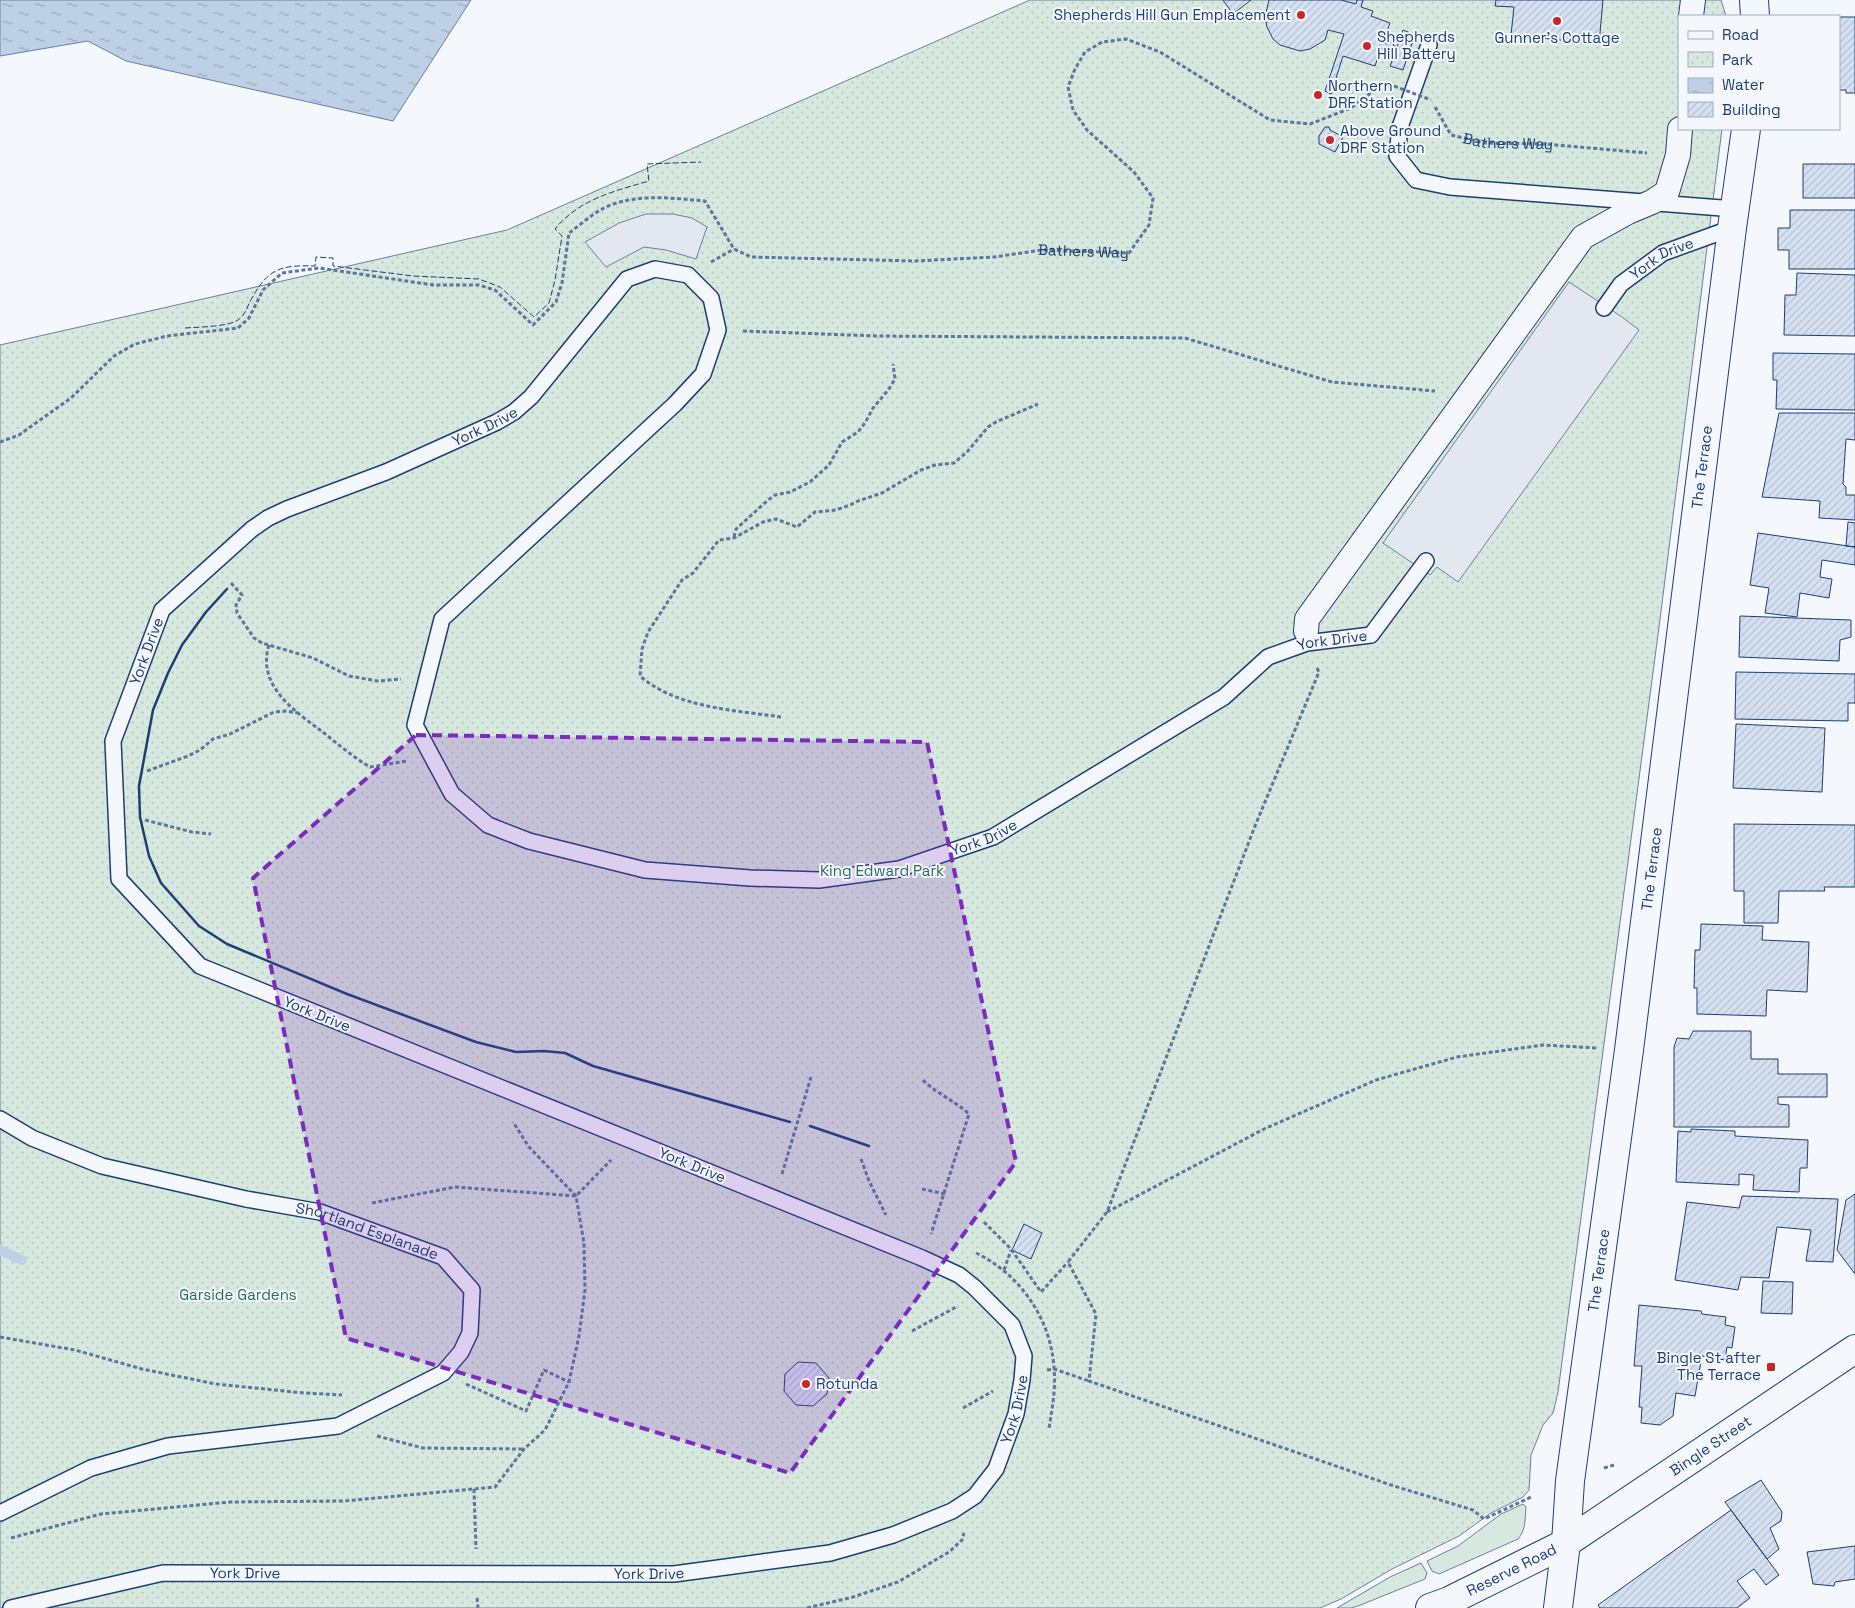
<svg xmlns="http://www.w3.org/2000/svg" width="1855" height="1608" font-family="'Space Grotesk',sans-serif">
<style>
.green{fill:#d7e8df;stroke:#687fa3}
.park{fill:url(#park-dots);stroke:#687fa3}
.parking{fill:#e3e8f0;stroke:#687fa3}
.water{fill:url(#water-ripples);stroke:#687fa3}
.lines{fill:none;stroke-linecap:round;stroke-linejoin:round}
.stream{stroke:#bed0e5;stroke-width:10}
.building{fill:url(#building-hatch);stroke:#1d3f73}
.service-casing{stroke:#1d3f73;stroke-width:18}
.pedestrian-casing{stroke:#1d3f73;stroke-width:26}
.minor-casing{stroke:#1d3f73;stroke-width:30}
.secondary-casing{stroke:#1d3f73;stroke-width:30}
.path{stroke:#5e769c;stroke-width:3;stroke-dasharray:4 2.5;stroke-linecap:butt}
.service{stroke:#f4f7fb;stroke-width:15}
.pedestrian{stroke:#f4f7fb;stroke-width:24}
.minor{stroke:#f4f7fb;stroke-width:28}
.secondary{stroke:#f4f7fb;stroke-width:28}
.path-bridge{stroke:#5e769c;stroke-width:3;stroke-dasharray:4 2.5;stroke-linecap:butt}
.fence{stroke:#1d3f73;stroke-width:1;stroke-dasharray:6 2.5;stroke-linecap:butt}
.wall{stroke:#1d3f73;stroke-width:2.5}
.marked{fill:#7b2cbf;fill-opacity:0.2;stroke:#7b2cbf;stroke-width:4;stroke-dasharray:10 6;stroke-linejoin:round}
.poi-dot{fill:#c62828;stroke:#f4f7fb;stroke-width:2}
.labels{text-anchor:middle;stroke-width:4;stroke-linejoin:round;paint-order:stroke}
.poi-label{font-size:15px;fill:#1d3f73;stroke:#f4f7fb;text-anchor:start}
.street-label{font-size:15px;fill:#1d3f73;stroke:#f4f7fb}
.park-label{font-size:15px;fill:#2c6c60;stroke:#f4f7fb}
</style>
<defs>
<pattern id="park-dots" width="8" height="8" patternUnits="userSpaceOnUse" patternTransform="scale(1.25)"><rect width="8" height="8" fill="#d7e8df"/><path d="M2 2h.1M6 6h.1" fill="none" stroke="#b8c8c3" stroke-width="1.8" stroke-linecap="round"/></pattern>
<pattern id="water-ripples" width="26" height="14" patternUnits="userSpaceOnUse" patternTransform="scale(1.25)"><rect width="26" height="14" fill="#bed0e5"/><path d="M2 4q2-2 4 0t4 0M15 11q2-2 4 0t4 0" fill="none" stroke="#9aaabe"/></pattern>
<pattern id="building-hatch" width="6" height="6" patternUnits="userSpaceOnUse" patternTransform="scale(1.25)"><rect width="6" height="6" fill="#d5e0f0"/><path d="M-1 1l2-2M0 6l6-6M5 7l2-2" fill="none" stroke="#b6c1d1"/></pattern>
</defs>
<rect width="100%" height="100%" fill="#f4f7fb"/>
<path class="green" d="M 1523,1504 L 1526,1507 C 1525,1518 1526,1530 1518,1539 L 1439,1574 L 1432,1571 L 1427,1561 L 1458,1546 L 1501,1514 Z
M 1421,1563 L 1427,1573 L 1425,1579 L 1358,1606 L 1351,1608 L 1337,1608 L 1390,1577 Z"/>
<path class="park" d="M 1030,0 L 1721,0 L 1726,16 L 1679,16 L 1679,129 L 1722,129 L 1659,627 L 1558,1392 L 1553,1413 L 1543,1425 L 1531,1455 L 1529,1490 L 1523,1497 L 1491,1513 L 1459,1536 L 1392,1569 L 1341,1599 L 1320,1608 L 0,1608 L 0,345 L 507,230 Z"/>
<path class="parking" d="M 646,214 L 673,214 L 692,218 L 707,227 L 696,259 L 666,250 L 644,247 L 606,267 L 585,242 L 619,223 Z
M 1569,282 L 1622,317 L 1639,330 L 1458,582 L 1437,567 L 1430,575 L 1383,543 Z"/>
<path class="water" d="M 0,0 L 471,0 L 393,121 L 126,61 L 88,41 L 0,56 Z"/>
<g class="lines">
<path class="stream" d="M 0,1250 L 22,1260"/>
</g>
<path class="building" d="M 1223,0 L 1251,0 L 1233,14 Z
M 1269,0 L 1341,0 L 1356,4 L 1357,0 L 1363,0 L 1361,7 L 1373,11 L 1371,16 L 1390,23 L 1383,42 L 1387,44 L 1388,41 L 1394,43 L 1393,45 L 1397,47 L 1403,30 L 1415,35 L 1403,70 L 1390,66 L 1395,53 L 1392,51 L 1391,54 L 1381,48 L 1375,66 L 1343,56 L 1331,94 L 1325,91 L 1344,34 L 1328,30 L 1325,40 L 1310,49 L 1300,51 L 1280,45 L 1273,39 L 1267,27 L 1265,17 Z
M 1496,0 L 1603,0 L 1599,44 L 1511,35 L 1514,7 L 1495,6 Z
M 1839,17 L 1855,17 L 1855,93 L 1846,93 L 1846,90 L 1839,90 Z
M 1325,127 L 1329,127 L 1330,130 L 1343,137 L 1335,152 L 1319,144 L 1319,136 Z
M 1803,164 L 1855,164 L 1855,198 L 1803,198 Z
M 1790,210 L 1855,210 L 1855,269 L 1789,269 L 1789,250 L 1778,250 L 1778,228 L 1790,228 Z
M 1797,273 L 1855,275 L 1855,336 L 1784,335 L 1785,295 L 1796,295 Z
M 1773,353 L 1855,354 L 1855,410 L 1776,409 L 1777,380 L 1773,380 Z
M 1779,413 L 1855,413 L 1855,440 L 1846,439 L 1843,484 L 1846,487 L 1846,495 L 1855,495 L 1855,520 L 1819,518 L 1820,501 L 1762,497 Z
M 1848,522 L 1855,523 L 1855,547 L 1846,546 Z
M 1758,533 L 1855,547 L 1855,565 L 1822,560 L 1820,577 L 1832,579 L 1829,598 L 1800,593 L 1797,617 L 1765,613 L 1769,588 L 1750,585 Z
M 1740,616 L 1851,620 L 1851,637 L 1840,640 L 1839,661 L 1739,657 Z
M 1736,672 L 1855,674 L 1855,703 L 1848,703 L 1848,721 L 1735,719 Z
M 1736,724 L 1825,728 L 1822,792 L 1733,788 Z
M 1734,824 L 1855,825 L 1855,887 L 1824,887 L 1825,891 L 1779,891 L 1778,923 L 1744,923 L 1744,891 L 1734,891 Z
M 1701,924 L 1763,926 L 1762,940 L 1809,942 L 1807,992 L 1767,990 L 1766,1016 L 1697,1014 L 1697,988 L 1694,988 L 1695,950 L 1700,950 Z
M 1693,1031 L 1751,1031 L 1751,1059 L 1778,1059 L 1778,1074 L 1827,1074 L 1827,1097 L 1778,1097 L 1778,1104 L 1789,1105 L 1789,1127 L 1674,1127 L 1674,1047 L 1677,1038 L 1689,1039 Z
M 1691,1129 L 1735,1131 L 1735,1136 L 1808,1140 L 1807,1168 L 1800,1168 L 1799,1192 L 1753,1190 L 1754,1175 L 1739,1174 L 1739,1185 L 1676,1182 L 1678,1131 L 1691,1132 Z
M 1855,1194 L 1855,1274 L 1837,1250 L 1846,1200 Z
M 1742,1196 L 1838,1199 L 1833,1262 L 1806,1261 L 1811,1230 L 1777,1227 L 1769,1278 L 1741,1277 L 1738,1290 L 1675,1280 L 1687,1202 L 1739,1208 Z
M 1024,1224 L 1042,1233 L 1031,1259 L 1012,1250 Z
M 1763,1281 L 1793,1282 L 1792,1314 L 1761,1313 Z
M 1639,1305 L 1701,1311 L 1702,1314 L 1726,1317 L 1725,1325 L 1735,1327 L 1732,1348 L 1727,1347 L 1725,1360 L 1702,1356 L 1695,1396 L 1676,1393 L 1673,1416 L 1660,1425 L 1641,1423 L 1642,1407 L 1639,1407 L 1642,1366 L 1634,1366 Z
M 798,1362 L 816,1363 L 829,1378 L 827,1394 L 813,1406 L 796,1405 L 784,1391 L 785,1374 Z
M 1761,1480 L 1782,1512 L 1781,1521 L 1770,1528 L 1779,1549 L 1767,1559 L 1725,1502 Z
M 1731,1510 L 1779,1575 L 1766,1585 L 1754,1569 L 1737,1581 L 1750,1598 L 1737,1608 L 1600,1608 L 1598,1605 Z
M 1855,1546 L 1855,1579 L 1835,1582 L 1834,1586 L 1813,1584 L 1807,1552 Z"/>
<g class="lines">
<g class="service-casing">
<g id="service">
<path d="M 1429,45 L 1400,127 L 1397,156 L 1416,180 L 1450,187 L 1735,209"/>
<path id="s3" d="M 1604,308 L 1621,284 L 1663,253 L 1732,228"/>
<path id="s4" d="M 0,1119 L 32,1138 L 102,1166 L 246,1199 L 320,1212 L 443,1257 L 472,1290 L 470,1333 L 461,1352 L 443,1373 L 338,1426 L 168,1446 L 91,1468 L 0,1513"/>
<path id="s5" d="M 11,1608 L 163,1573 L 674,1574 L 830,1553 L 893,1535 L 952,1511 L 975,1496 L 996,1469 L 1016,1414 L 1022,1380 L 1024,1356 L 1012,1325 L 974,1287 L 959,1275 L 922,1258 L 200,966 L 119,879 L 113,741 L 162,610 L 252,529 L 268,518 L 287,509 L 386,472 L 497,422 L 514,412 L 531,397 L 627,279 L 655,269 L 688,275 L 711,298 L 718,330 L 703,374 L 675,404 L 442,619 L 415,725 L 452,794 L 488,825 L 529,841 L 645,870 L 750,878 L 819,880 L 899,869 L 993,837 L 1224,697 L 1268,657 L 1307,643 L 1371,635 L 1426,561"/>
</g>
</g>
<g class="pedestrian-casing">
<path id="pedestrian" d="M 1691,16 L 1693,0
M 1306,631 L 1307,619 L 1583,237 L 1628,212 L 1652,202 L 1667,192 L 1678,155 L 1680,129"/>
</g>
<g class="minor-casing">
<g id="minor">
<path d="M 1754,0 L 1755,16"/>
<path id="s6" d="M 1558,1608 L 1566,1543 L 1570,1481 L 1629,1050 L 1732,228 L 1746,129"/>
</g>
</g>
<g class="secondary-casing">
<g id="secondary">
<path id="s7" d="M 1430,1608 L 1449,1601 L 1566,1543 L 1855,1349"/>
</g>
</g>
<g class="path">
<path id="s1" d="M 1435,107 L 1451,135 L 1485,143 L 1545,144 L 1647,153"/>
<path d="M 711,262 L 734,249"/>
<path d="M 743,331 L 877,336 L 1185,338 L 1332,382 L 1435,391"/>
<path id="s2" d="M 0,442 L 19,435 L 71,398 L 114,356 L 135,344 L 167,336 L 238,328 L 249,318 L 263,290 L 282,273 L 319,268 L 433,285 L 479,285 L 495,290 L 533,325 L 556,302 L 562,283 L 569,233 C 580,225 592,214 604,208 C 635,193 671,198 705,201 L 734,249 L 751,257 L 916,261 L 994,257 L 1042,250 L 1129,253 L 1149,225 L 1153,198 L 1134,172 L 1087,130 L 1073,110 L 1068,87 L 1075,69 L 1085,52 L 1102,42 L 1126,39 L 1160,52 L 1270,120 L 1310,124 L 1351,108 L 1376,89 L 1388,87"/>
<path d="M 734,537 L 736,529 L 767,501 L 775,495 L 790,492 L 810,482 L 829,465 L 842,442 L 858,432 L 865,423 L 873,408 L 889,389 L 895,379 L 893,364"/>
<path d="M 231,583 L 242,595 L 236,605 L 237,613 L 254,638 L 262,643 L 313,658 L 349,676 L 378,681 L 401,679"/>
<path d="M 269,645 C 256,686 296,712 324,733 C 339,745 353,757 370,767 L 407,761"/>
<path d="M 1317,668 L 1319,672 L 1255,826 L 1107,1212 L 1068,1262 L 1096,1314 L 1089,1381 L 1394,1486 L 1473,1510 L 1484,1519 L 1531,1497"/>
<path d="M 781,717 C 734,710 677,708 640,676 L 642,649 L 648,632 L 682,580 L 693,573 L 719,540 L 734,538 L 763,522 L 776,519 L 797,527 L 815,512 L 836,510 L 850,505 L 858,501 L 882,493 L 921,470 L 935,465 L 954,463 L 967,452 L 988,427 L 996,422 L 1038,404"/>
<path d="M 147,771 L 188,756 L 200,750 L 213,739 L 230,734 L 274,712 L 285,711 L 298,713"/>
<path d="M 145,820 L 192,832 L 211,834"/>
<path d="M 923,1080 C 937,1094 954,1100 969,1114 L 931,1234"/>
<path d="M 861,1159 L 869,1181 L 886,1215"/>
<path d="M 782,1174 L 811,1077"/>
<path d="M 922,1189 L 945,1194"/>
<path d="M 372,1203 L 455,1187 L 576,1196 L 611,1160"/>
<path d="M 1107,1212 L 1264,1129 L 1376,1080 L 1457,1057 L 1543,1045 L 1598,1048"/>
<path d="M 984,1222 L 1011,1249 L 1041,1292 L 1068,1262"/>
<path d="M 976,1253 C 1020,1274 1051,1319 1054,1368 C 1056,1389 1052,1409 1049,1429"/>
<path d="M 1004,1270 L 1011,1250"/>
<path d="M 912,1331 L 958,1306"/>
<path d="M 0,1337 L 75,1350 L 142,1369 L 216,1384 L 304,1393 L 342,1395"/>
<path d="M 1047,1370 L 1054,1369 L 1089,1381"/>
<path d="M 466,1384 L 526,1411 L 544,1370 L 569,1382"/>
<path d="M 963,1408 L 993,1391"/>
<path d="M 377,1436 L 423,1448 L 524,1449"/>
<path d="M 1604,1468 L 1614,1465"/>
<path d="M 474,1489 L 476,1549"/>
<path d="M 11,1538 L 101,1514 L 230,1502 L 344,1501 L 495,1487 L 524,1449 L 545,1430 L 569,1382 L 579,1336 L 585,1290 L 584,1243 L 576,1196 L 529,1147 L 513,1122"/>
<path d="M 477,1598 L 478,1608"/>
<path d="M 807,1608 L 853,1597 L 898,1582 L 949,1552 L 962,1540 L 964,1533"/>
</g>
<use href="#service" class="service"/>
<use href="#pedestrian" class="pedestrian"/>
<use href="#minor" class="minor"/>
<use href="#secondary" class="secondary"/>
<path class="path-bridge" d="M 1394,86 L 1431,100"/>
<path class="fence" d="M 185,328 C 198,327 227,327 238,320 C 248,312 246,307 252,298 C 269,267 283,265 315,266 L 316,257 L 333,258 L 333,266 L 413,276 L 479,279 L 500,287 L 534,317 L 549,303 L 555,280 L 562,236 L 555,229 C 578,200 614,191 649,181 L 647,164 L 701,162"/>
<path class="wall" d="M 227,589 L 206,612 L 182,645 L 168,673 L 153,710 L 139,786 L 140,817 L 149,856 L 161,883 L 199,926 L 227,944 L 347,994 L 476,1042 L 516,1052 L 544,1051 L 565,1053 L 593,1066 L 790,1122
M 810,1126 L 869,1146"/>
</g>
<path class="marked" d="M 416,735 L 927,742 L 1016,1162 L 790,1473 L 346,1338 L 253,878 Z"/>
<g class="poi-dot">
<circle cx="1301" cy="15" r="5"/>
<circle cx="1557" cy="21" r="5"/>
<circle cx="1367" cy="46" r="5"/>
<circle cx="1318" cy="95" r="5"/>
<circle cx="1330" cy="140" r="5"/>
<rect x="1766" y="1362" width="10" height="10" rx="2.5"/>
<circle cx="806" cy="1384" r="5"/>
</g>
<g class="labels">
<g class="poi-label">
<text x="1291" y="20" text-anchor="end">Shepherds Hill Gun Emplacement</text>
<text x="1377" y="42">Shepherds<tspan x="1377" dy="17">Hill Battery</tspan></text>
<text x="1557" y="43" text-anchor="middle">Gunner's Cottage</text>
<text x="1328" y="91">Northern<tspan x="1328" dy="17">DRF Station</tspan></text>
<text x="1340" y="136">Above Ground<tspan x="1340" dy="17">DRF Station</tspan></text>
<text x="1761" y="1363" text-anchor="end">Bingle St after<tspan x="1761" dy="17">The Terrace</tspan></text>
<text x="816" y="1389">Rotunda</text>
</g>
<g class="street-label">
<text dy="5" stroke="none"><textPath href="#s1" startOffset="90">Bathers Way</textPath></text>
<text dy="5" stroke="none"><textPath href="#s2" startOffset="1268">Bathers Way</textPath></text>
<text dy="5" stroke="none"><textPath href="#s3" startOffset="78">York Drive</textPath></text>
<text dy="5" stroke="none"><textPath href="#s5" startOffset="2831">York Drive</textPath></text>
<text dy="5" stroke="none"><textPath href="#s6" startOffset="1150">The Terrace</textPath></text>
<text dy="5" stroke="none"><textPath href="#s5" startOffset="4721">York Drive</textPath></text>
<text dy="5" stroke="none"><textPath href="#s5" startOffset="2411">York Drive</textPath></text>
<text dy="5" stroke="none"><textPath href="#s5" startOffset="4316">York Drive</textPath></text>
<text dy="5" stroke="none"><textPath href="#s6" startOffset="745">The Terrace</textPath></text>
<text transform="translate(317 1014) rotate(22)" y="5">York Drive</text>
<text transform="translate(692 1165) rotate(22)" y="5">York Drive</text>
<text dy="5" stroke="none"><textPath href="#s4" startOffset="386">Shortland Esplanade</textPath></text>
<text dy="5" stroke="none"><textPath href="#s6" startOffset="340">The Terrace</textPath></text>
<text dy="5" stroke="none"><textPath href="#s5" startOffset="1078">York Drive</textPath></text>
<text dy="5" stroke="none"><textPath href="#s7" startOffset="325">Bingle Street</textPath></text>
<text dy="5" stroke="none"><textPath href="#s7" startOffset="90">Reserve Road</textPath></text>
<text dy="5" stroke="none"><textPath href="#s5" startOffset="642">York Drive</textPath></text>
<text dy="5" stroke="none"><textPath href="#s5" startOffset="238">York Drive</textPath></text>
</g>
<g class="park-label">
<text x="882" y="876">King Edward Park</text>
<text x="238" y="1300">Garside Gardens</text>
</g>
</g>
<rect x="1678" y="15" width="162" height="115" fill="#f4f7fb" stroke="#9eadc5"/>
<rect x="1688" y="31" width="25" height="8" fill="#f4f7fb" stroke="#9eadc5"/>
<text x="1722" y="40" font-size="15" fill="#1d3f73">Road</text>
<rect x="1688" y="52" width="25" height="15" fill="url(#park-dots)" stroke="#9eadc5"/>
<text x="1722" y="65" font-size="15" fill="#1d3f73">Park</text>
<rect x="1688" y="78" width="25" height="15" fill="url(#water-ripples)" stroke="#9eadc5"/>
<text x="1722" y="90" font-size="15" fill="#1d3f73">Water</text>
<rect x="1688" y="102" width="25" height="15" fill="url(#building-hatch)" stroke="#9eadc5"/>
<text x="1722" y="115" font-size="15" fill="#1d3f73">Building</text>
</svg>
